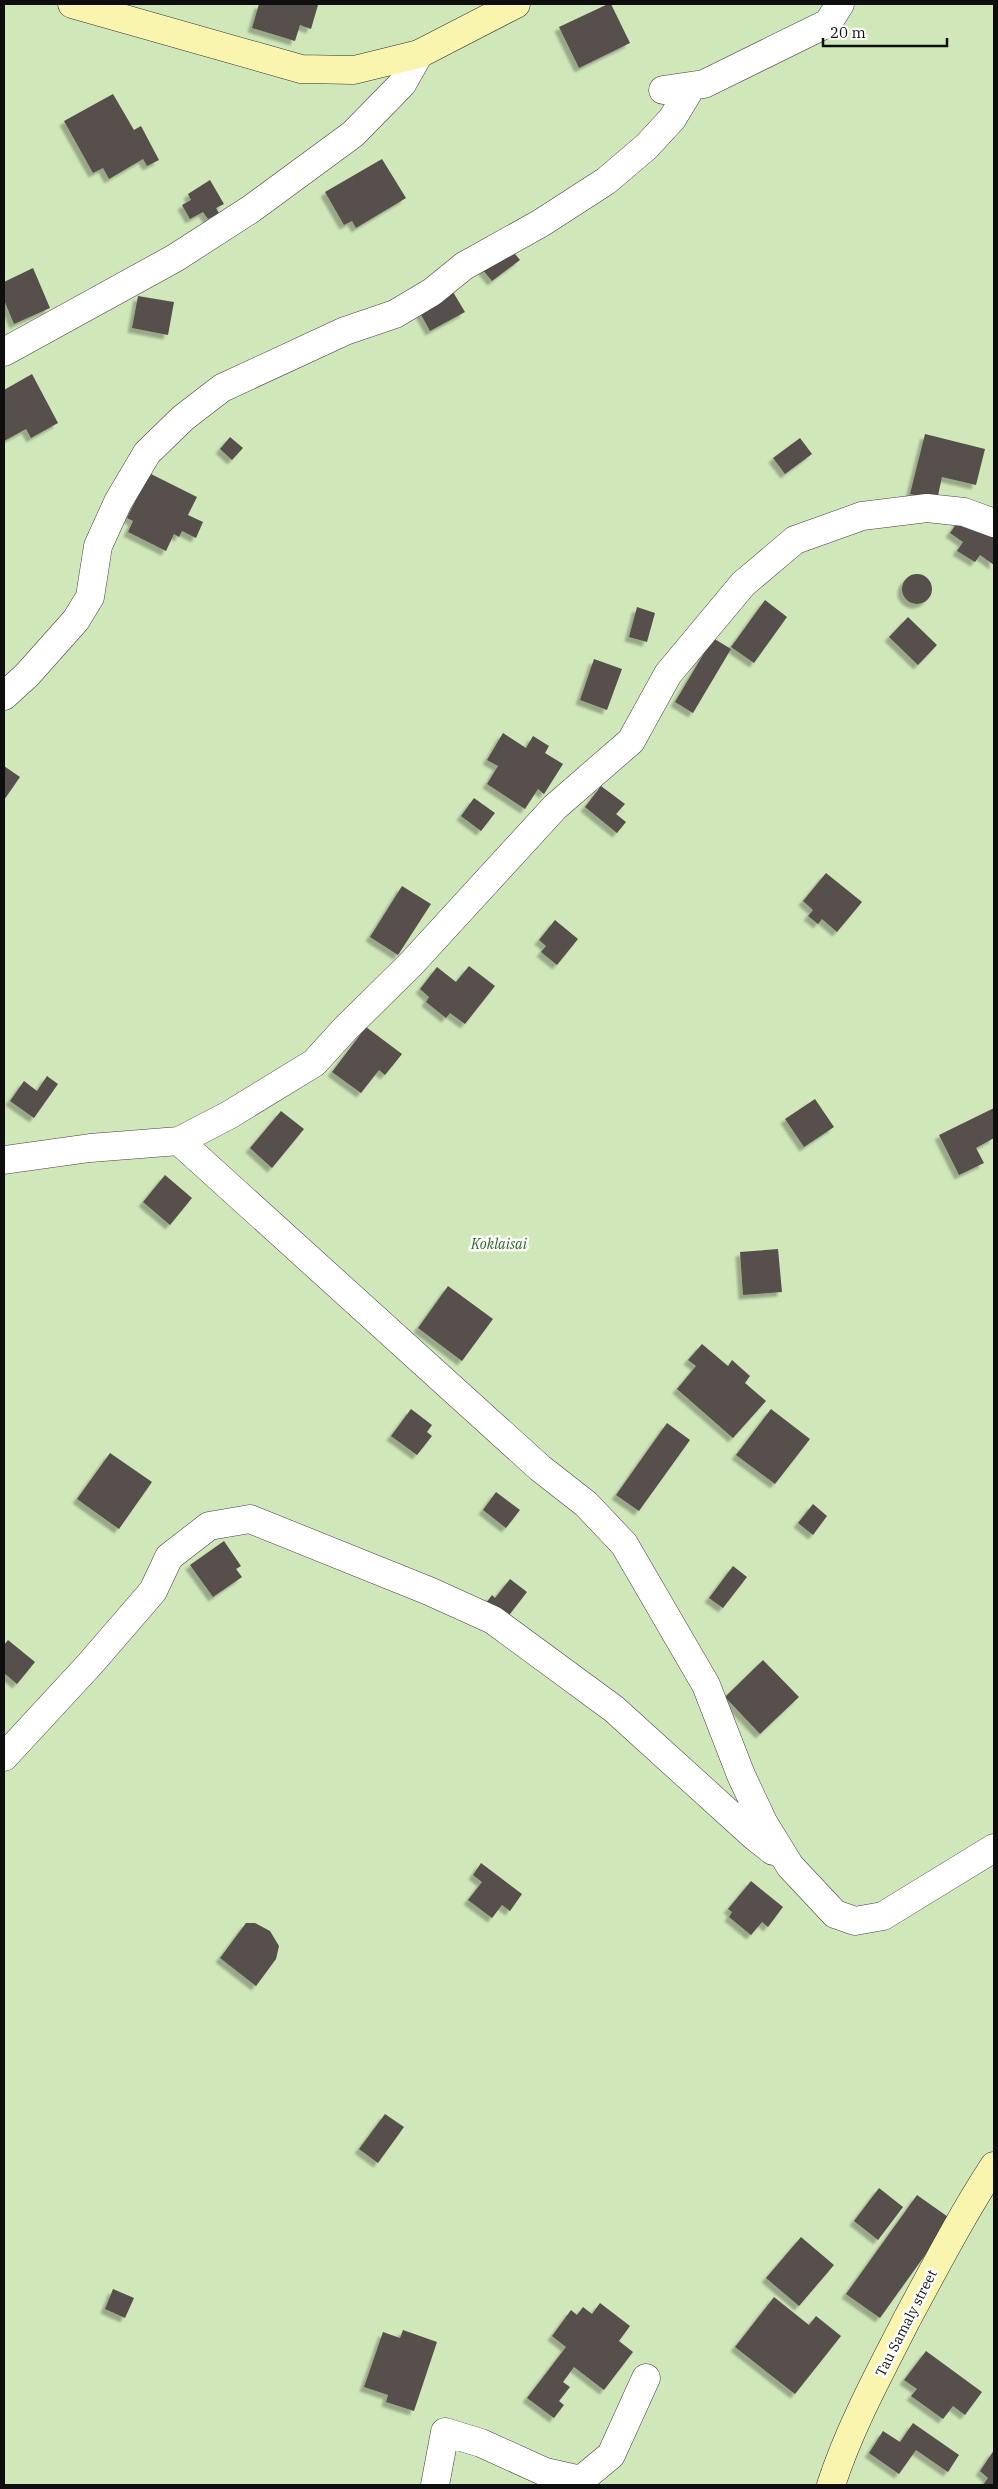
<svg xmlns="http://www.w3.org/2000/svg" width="998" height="2489" font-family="'IBM Plex Serif',serif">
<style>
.green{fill:#d0e7ba}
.building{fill:#564f4b;filter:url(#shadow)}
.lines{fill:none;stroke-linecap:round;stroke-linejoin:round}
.street-casing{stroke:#414141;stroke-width:29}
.secondary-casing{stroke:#303030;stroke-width:29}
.street{stroke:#fff;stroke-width:28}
.secondary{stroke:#faf5ae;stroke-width:28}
.labels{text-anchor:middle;stroke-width:5;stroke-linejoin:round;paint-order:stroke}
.park-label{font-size:14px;font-style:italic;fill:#2c6221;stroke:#fff}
.street-label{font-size:14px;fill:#0e0e0e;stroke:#fff}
</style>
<defs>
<filter id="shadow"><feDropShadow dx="-4.5" dy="4.5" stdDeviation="1" flood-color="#0004"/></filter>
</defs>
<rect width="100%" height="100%" fill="#fefcef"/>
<path class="green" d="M 4,4 L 994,4 L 994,2485 L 4,2485 Z"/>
<path class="building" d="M 259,4 L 315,4 L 318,5 L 311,29 L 300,25 L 295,41 L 252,28 Z
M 608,4 L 611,4 L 630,43 L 579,68 L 559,27 Z
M 113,94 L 134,130 L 141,126 L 159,160 L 147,166 L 143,159 L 109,179 L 103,168 L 93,173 L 64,121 Z
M 382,159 L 406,198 L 356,228 L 352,221 L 344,225 L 325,192 Z
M 210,180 L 224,204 L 216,208 L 219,213 L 208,219 L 203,212 L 190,219 L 182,205 L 191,200 L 188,194 Z
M 510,248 L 520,260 L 492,281 L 482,269 Z
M 33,268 L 50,308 L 14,324 L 4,300 L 4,282 Z
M 453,292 L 465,312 L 430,331 L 419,311 Z
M 138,296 L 174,302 L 168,335 L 132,328 Z
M 32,374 L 58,423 L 31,438 L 26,429 L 4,441 L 4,390 Z
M 925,434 L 985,449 L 976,485 L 942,477 L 937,500 L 910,494 Z
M 230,437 L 243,448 L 232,460 L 220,449 Z
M 800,438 L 812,454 L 785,474 L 773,458 Z
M 149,473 L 197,497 L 188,515 L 203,522 L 196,538 L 182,531 L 179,537 L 174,534 L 166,551 L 128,532 L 133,521 L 127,518 Z
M 961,517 L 994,538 L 994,565 L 980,555 L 975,562 L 957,551 L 963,542 L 950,533 Z
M902 589a15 15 0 1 1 30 0a15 15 0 1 1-30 0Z
M 765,600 L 787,617 L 754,663 L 731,647 Z
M 637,607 L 655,613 L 647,642 L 629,637 Z
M 908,617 L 937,645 L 918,665 L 889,637 Z
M 713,638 L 731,649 L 693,713 L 675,702 Z
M 594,659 L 622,669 L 607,710 L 580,700 Z
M 503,733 L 526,748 L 533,736 L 549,746 L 545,753 L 563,764 L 544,794 L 538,789 L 525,809 L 487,784 L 498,766 L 487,760 Z
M 4,766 L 20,777 L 4,800 Z
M 601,786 L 625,804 L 616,814 L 626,822 L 617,833 L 585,807 Z
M 474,798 L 495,813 L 481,831 L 461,816 Z
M 826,873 L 862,902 L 837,932 L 822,919 L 818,924 L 808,916 L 813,910 L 803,901 Z
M 402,886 L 431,904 L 398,955 L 370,937 Z
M 555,920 L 578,939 L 557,965 L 541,952 L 546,946 L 539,940 Z
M 469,966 L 495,986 L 465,1024 L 450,1013 L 446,1018 L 426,1002 L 429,997 L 420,989 L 437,967 L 456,982 Z
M 366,1027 L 402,1054 L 385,1075 L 379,1070 L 361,1093 L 332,1072 Z
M 47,1076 L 58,1084 L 34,1118 L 10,1101 L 24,1081 L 37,1091 Z
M 815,1099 L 834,1127 L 804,1147 L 785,1119 Z
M 994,1108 L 994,1138 L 976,1148 L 984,1163 L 959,1175 L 939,1135 Z
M 281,1111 L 304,1129 L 272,1168 L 250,1148 Z
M 165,1175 L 192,1198 L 170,1225 L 143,1202 Z
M 778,1249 L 782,1292 L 743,1295 L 740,1252 Z
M 448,1286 L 493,1319 L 462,1361 L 418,1328 Z
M 702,1344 L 728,1366 L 732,1360 L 750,1376 L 745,1383 L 766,1401 L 733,1438 L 677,1389 L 696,1366 L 688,1360 Z
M 411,1409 L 432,1425 L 427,1432 L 432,1436 L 417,1455 L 391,1436 Z
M 771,1409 L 810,1439 L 775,1484 L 736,1455 Z
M 667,1423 L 690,1440 L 639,1511 L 616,1495 Z
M 110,1453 L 152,1482 L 119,1529 L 77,1499 Z
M 496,1492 L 520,1510 L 506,1528 L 483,1510 Z
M 813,1504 L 827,1516 L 813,1535 L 798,1523 Z
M 224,1541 L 241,1566 L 236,1569 L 242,1577 L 213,1597 L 190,1565 Z
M 733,1566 L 747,1577 L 723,1608 L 709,1598 Z
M 510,1579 L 527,1592 L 506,1619 L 486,1603 L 492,1595 L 495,1598 Z
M 8,1640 L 35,1662 L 17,1684 L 4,1673 L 4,1645 Z
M 763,1660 L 799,1697 L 760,1734 L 725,1697 Z
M 481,1863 L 522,1894 L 510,1911 L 502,1905 L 492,1918 L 468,1900 L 482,1882 L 473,1875 Z
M 751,1881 L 783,1907 L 768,1927 L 762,1922 L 751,1935 L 729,1917 L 732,1912 L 728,1909 Z
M 246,1923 L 255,1923 L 270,1931 L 279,1946 L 276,1959 L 256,1986 L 220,1958 Z
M 385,2114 L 404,2127 L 378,2163 L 359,2149 Z
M 879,2188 L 903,2207 L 878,2240 L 854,2221 Z
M 917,2195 L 951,2219 L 880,2318 L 846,2294 Z
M 801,2237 L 834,2265 L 799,2306 L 766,2278 Z
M 113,2289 L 134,2298 L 125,2318 L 105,2309 Z
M 774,2297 L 809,2325 L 816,2316 L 841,2336 L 795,2394 L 735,2347 Z
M 600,2303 L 630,2326 L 619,2341 L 633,2352 L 604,2390 L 574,2367 L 563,2382 L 570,2387 L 559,2401 L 564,2405 L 554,2418 L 527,2398 L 566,2347 L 552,2336 L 571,2310 L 577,2315 L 583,2307 L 592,2314 Z
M 403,2330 L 437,2342 L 414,2411 L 386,2402 L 388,2395 L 364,2387 L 383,2332 L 400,2338 Z
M 926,2351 L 982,2392 L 965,2415 L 953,2406 L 943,2419 L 911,2396 L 917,2389 L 904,2380 Z
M 913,2423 L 959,2455 L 948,2472 L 916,2450 L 899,2474 L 869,2453 L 883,2431 L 900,2442 Z
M 994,2450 L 994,2485 L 983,2485 L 988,2478 L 980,2471 Z"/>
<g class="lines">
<g class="street-casing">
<path id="street" d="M 663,90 L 704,84 L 828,23 L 840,4
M 4,352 L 175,258 L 251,209 L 353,134 L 402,84 L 419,54
M 4,696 L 27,675 L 76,620 L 90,597 L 98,546 L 118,502 L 147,453 L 183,418 L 222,388 L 345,331 L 395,314 L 432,292 L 464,266 L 541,223 L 606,181 L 646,147 L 672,119 L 692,86
M 179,1141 L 229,1115 L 314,1063 L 346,1028 L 411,964 L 555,807 L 631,741 L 668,674 L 743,584 L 795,540 L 862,516 L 927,508 L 964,512 L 994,523
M 4,1160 L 90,1148 L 179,1141 L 540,1468 L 586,1504 L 624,1544 L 706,1685 L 741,1775 L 763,1822 L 790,1866 L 835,1914 L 855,1921 L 883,1916 L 994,1848
M 4,1757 L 90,1664 L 153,1591 L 169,1557 L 209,1526 L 250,1519 L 429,1591 L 493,1620 L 614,1709 L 754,1836 L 773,1851
M 435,2485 L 445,2432 L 481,2443 L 545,2472 L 581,2480 L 611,2455 L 646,2378"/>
</g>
<g class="secondary-casing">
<path id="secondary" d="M 72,4 L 301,69 L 354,70 L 419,54 L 516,4
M 831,2485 C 850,2427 879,2374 907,2319 C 935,2267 962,2215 994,2166"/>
</g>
<use href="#street" class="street"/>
<use href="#secondary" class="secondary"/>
</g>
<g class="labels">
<g class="park-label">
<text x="499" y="1249">Koklaisai</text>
</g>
<g class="street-label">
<text transform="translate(906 2323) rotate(-63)" y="5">Tau Samaly street</text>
</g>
</g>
<rect width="998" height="2489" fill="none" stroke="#0e0e0e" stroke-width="10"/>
<path d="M823 38v8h124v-8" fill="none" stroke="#0e0e0e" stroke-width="2.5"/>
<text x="830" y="38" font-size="15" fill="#0e0e0e" stroke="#ffffff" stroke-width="4" paint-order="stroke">20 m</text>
</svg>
